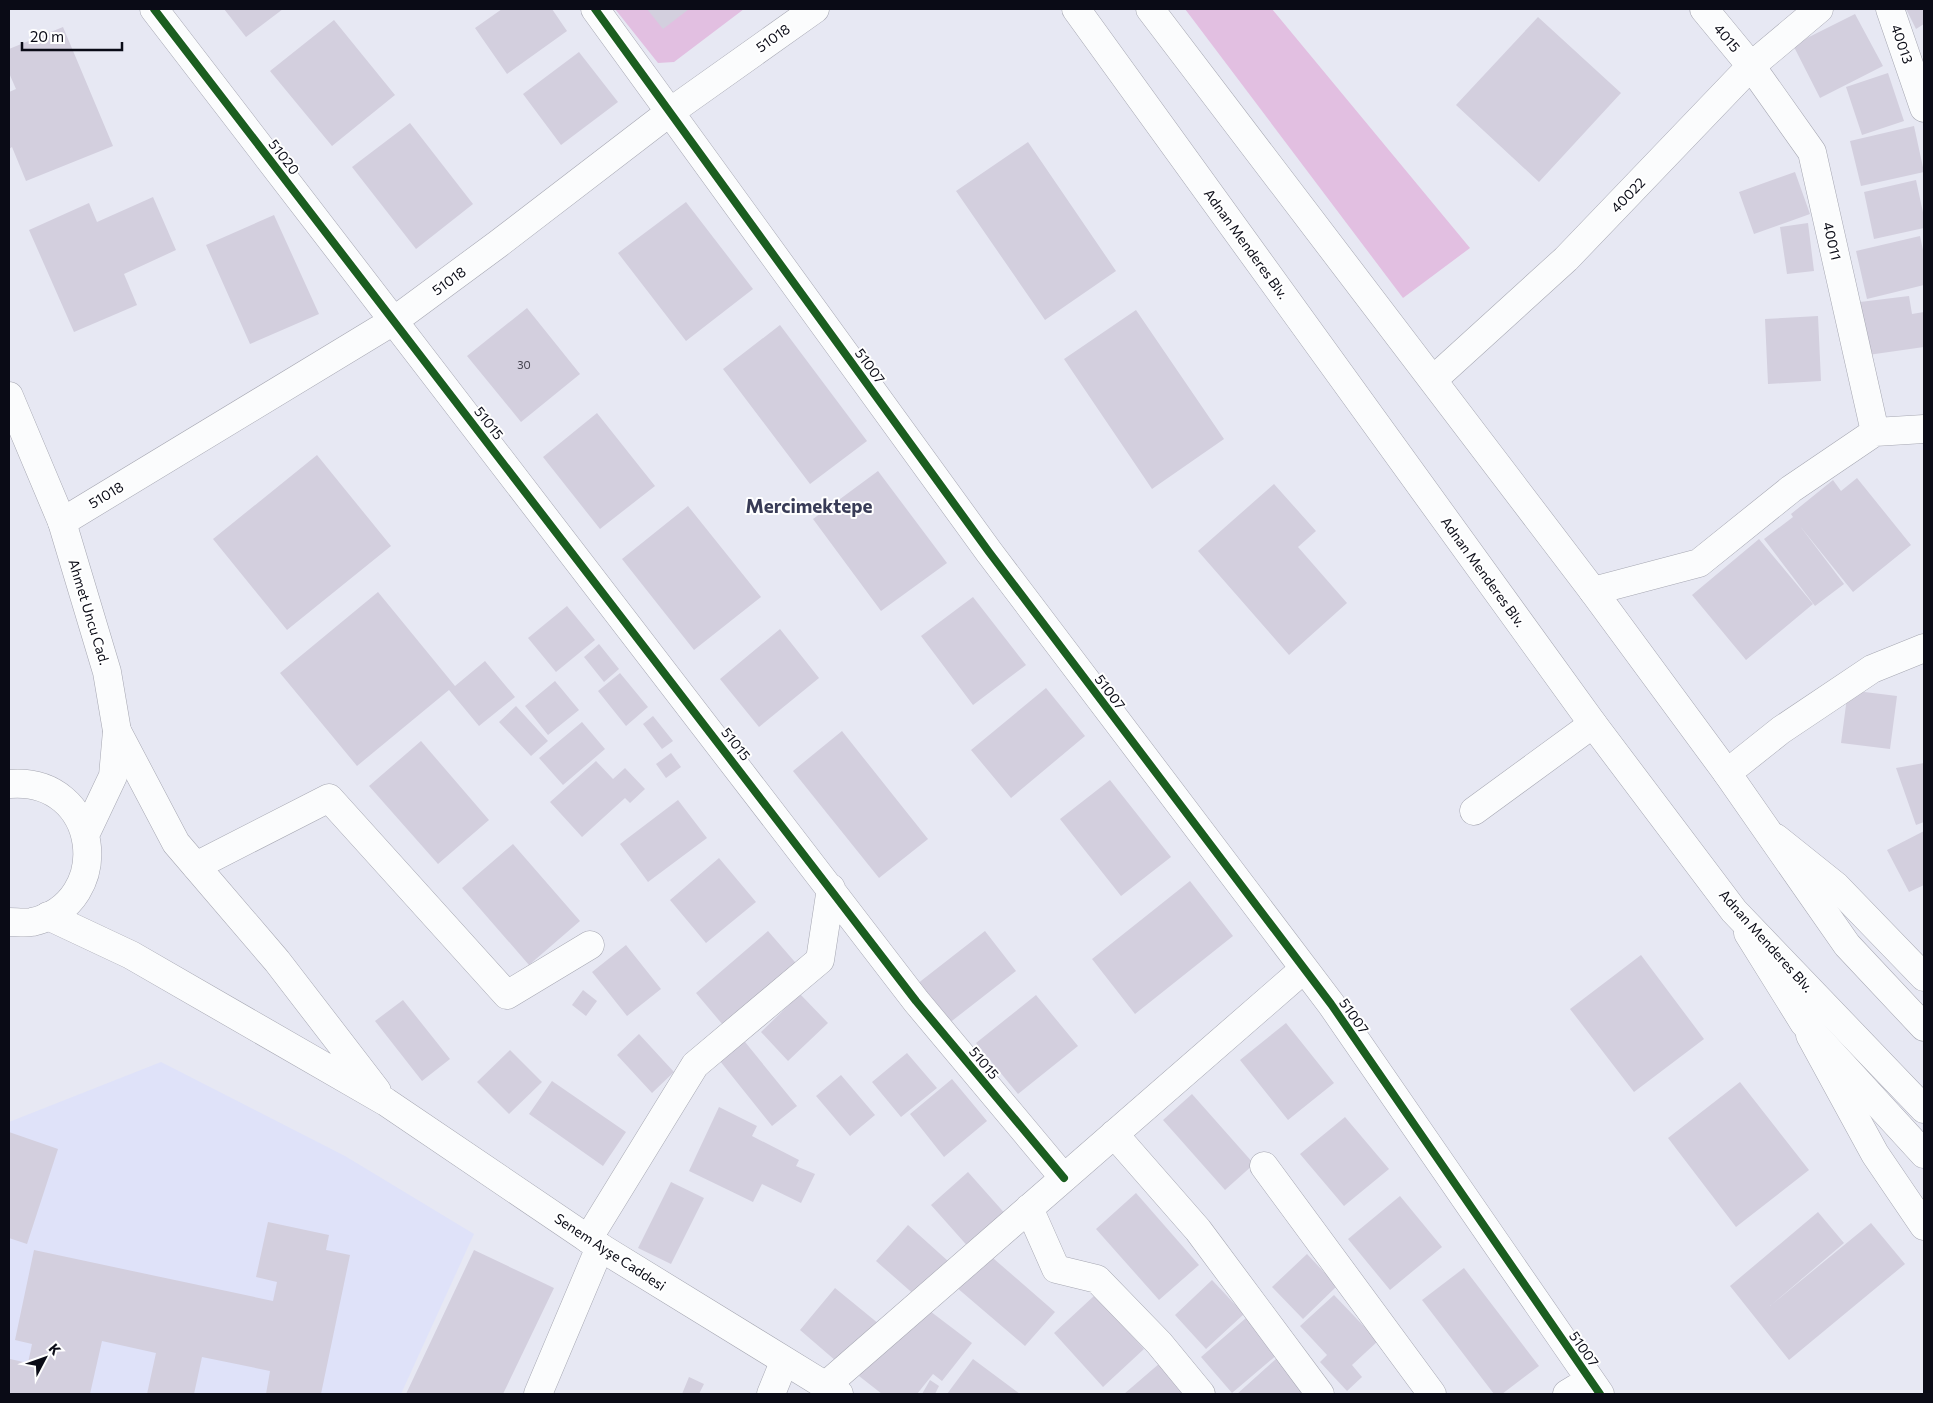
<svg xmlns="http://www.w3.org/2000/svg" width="1933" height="1403" font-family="Commissioner,sans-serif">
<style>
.built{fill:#dfe2f9}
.green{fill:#e2bfe1}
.building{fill:#d3cfde}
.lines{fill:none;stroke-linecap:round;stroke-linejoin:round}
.minor-casing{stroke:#a6a7b2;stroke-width:29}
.tertiary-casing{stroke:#a6a7b2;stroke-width:29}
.secondary-casing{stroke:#a6a7b2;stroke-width:29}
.primary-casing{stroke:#a6a7b2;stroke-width:29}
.minor{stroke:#fbfcfd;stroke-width:28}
.tertiary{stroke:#fbfcfd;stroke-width:28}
.secondary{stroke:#fbfcfd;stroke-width:28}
.primary{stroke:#fbfcfd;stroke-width:28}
.cycleway-casing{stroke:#fff;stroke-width:11}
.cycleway{stroke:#1b5e20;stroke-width:8}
.labels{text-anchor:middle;stroke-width:4;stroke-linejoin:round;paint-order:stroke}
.number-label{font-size:11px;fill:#403f4b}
.street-label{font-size:14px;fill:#0a0b16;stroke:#fff}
.district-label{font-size:19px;font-weight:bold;fill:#383b56;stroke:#fff}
</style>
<rect width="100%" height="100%" fill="#e7e8f3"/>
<path class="built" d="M 161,1062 L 345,1156 L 474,1234 L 401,1394 L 9,1394 L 9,1122 Z"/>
<path class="green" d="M 615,9 L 744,9 L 674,62 L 658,63 Z
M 1185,9 L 1272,9 L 1470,248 L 1403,298 Z"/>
<path class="building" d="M 224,9 L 283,9 L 246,37 Z
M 502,9 L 552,9 L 567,31 L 507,74 L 475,28 Z
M 647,9 L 689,9 L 663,29 Z
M 1906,9 L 1924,9 L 1924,24 L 1916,29 Z
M 1855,14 L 1883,66 L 1820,98 L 1793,45 Z
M 1538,17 L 1621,93 L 1539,182 L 1456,105 Z
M 334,20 L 395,95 L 332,146 L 270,71 Z
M 63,27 L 113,146 L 26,181 L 12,147 L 9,149 L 9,92 L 16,89 L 9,73 L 9,49 Z
M 579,52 L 618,102 L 561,145 L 523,94 Z
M 1888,73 L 1904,121 L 1862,135 L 1846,87 Z
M 410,123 L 473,204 L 416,249 L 352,167 Z
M 1914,126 L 1924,172 L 1861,186 L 1850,141 Z
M 1028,142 L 1116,271 L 1045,320 L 956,191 Z
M 1795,172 L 1810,214 L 1754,234 L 1739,192 Z
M 1916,180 L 1924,217 L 1924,228 L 1874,239 L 1864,192 Z
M 153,197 L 176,250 L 124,274 L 137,305 L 74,332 L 29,230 L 89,203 L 97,222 Z
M 686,202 L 753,289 L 686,341 L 618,253 Z
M 274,215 L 319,314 L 250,344 L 206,245 Z
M 1808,223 L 1814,271 L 1787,274 L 1780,227 Z
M 1920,236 L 1924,255 L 1924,285 L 1867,299 L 1856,251 Z
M 1909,296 L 1912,314 L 1924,312 L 1924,347 L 1868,355 L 1860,302 Z
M 527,308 L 580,374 L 521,422 L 467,356 Z
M 1136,310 L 1224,439 L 1152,489 L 1064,359 Z
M 1818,316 L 1821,381 L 1768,384 L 1765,319 Z
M 780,325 L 867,441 L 810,484 L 723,369 Z
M 597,413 L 655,486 L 600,529 L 543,457 Z
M 317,455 L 391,546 L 287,630 L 213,539 Z
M 878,471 L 947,563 L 881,611 L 813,519 Z
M 1857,478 L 1911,545 L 1853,592 L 1800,526 L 1844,584 L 1815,606 L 1764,539 L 1793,517 L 1791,514 L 1833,480 L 1841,491 Z
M 1274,484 L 1316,531 L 1298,547 L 1347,603 L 1289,655 L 1198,551 Z
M 688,506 L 761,597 L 694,650 L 622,559 Z
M 1759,539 L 1813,604 L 1746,660 L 1692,595 Z
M 378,592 L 455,686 L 485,661 L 515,697 L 479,726 L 449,690 L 357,766 L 280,673 Z
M 973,597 L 1026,665 L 973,705 L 921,636 Z
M 567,606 L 595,640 L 556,672 L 528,638 Z
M 780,629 L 819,678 L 759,727 L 720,679 Z
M 599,644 L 619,669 L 604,682 L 584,657 Z
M 620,673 L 648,707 L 626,726 L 598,691 Z
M 555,681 L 579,710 L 548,735 L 525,706 Z
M 1046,688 L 1085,736 L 1011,798 L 971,750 Z
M 1848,690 L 1897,696 L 1890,749 L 1841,743 Z
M 516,706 L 548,741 L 531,756 L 499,722 Z
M 653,716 L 673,741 L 662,749 L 643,724 Z
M 582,722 L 605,749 L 563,785 L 539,758 Z
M 842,731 L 928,839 L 879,878 L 793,771 Z
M 421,741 L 489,820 L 438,864 L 369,786 Z
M 671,753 L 681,767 L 666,778 L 656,764 Z
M 596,761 L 613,779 L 625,768 L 645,789 L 630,803 L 625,798 L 582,837 L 550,802 Z
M 1924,763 L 1924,822 L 1916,825 L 1896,768 Z
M 1110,780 L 1171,857 L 1121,896 L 1060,819 Z
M 678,800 L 707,838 L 648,882 L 620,844 Z
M 1924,831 L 1924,885 L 1909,892 L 1887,850 Z
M 513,844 L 580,921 L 529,965 L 462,888 Z
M 719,858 L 756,902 L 706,943 L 670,900 Z
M 1190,881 L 1233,936 L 1135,1014 L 1092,959 Z
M 768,931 L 801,969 L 728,1031 L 696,993 Z
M 985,931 L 1016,971 L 948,1024 L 917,984 Z
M 626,945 L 661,989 L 627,1016 L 592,972 Z
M 1641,955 L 1704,1039 L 1634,1092 L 1570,1009 Z
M 583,990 L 597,1001 L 586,1016 L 572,1005 Z
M 800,994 L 828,1023 L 788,1061 L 761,1032 Z
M 1036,995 L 1078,1046 L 1018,1094 L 976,1043 Z
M 403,1000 L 450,1059 L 422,1081 L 375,1021 Z
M 1286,1023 L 1334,1083 L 1288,1120 L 1240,1060 Z
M 639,1034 L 674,1072 L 652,1093 L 617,1055 Z
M 741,1037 L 797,1106 L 772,1126 L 716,1056 Z
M 510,1050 L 542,1082 L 509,1114 L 477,1082 Z
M 907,1053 L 937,1088 L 901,1117 L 872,1082 Z
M 841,1075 L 875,1115 L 850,1136 L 816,1096 Z
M 952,1079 L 987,1121 L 944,1157 L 910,1114 Z
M 552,1081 L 626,1132 L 603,1166 L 529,1114 Z
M 1740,1082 L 1809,1170 L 1736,1227 L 1668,1138 Z
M 1192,1094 L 1254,1164 L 1225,1190 L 1163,1120 Z
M 719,1107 L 757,1126 L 752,1136 L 799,1160 L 796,1166 L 815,1174 L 801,1203 L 762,1184 L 753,1202 L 689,1171 Z
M 1345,1117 L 1389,1169 L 1344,1206 L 1300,1154 Z
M 9,1132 L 58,1149 L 27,1244 L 9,1238 Z
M 968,1172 L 1008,1217 L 971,1250 L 931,1205 Z
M 671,1182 L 704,1198 L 671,1264 L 638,1248 Z
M 1136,1193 L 1199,1265 L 1159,1300 L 1096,1229 Z
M 1400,1196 L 1442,1247 L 1390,1290 L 1348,1239 Z
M 1818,1212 L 1844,1243 L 1770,1306 L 1871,1223 L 1905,1264 L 1789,1360 L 1730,1286 Z
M 268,1222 L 329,1235 L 326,1250 L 350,1255 L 321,1394 L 266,1394 L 270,1371 L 202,1357 L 194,1394 L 147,1394 L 156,1353 L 102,1341 L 90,1394 L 9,1394 L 10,1359 L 28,1363 L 32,1344 L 15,1340 L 34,1250 L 273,1301 L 277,1282 L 256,1277 Z
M 908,1225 L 948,1261 L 917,1297 L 876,1261 Z
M 474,1250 L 554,1288 L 503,1394 L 406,1394 Z
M 986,1252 L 1055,1312 L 1025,1346 L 956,1287 Z
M 1307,1254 L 1337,1286 L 1303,1319 L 1272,1287 Z
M 1464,1268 L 1539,1366 L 1502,1394 L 1494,1394 L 1422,1300 Z
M 1212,1280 L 1244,1314 L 1206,1349 L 1175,1315 Z
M 835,1288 L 879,1324 L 843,1367 L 800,1330 Z
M 1095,1295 L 1144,1349 L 1103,1387 L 1054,1333 Z
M 1334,1295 L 1378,1341 L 1352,1365 L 1362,1377 L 1347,1391 L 1320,1362 L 1327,1355 L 1300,1326 Z
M 922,1305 L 972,1343 L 942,1381 L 933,1374 L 917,1394 L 882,1394 L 859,1376 L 892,1332 Z
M 1246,1318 L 1278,1354 L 1232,1393 L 1201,1357 Z
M 1277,1358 L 1308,1394 L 1237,1394 Z
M 973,1359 L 1020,1394 L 947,1394 Z
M 1160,1363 L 1187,1394 L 1124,1394 Z
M 689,1377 L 704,1384 L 699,1394 L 682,1394 Z
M 930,1380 L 939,1386 L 935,1394 L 922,1394 Z"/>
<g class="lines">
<g class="minor-casing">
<path id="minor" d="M 154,9 L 916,1001 L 1064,1178
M 595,9 L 989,552 L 1331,1004 L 1600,1394
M 1704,9 L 1751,66 L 1812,152 L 1875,432
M 1890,9 L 1924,108
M 1434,379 L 1566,259 L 1751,66 L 1819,9
M 62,522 L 395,320 L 498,244 L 670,112 L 815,9
M 1593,591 L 1699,563 L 1791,489 L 1875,432 L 1924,429
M 1727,773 L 1781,730 L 1872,669 L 1924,648
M 1474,811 L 1593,724
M 196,866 L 329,798 L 507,995 L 590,945
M 1810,1035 L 1875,1154 L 1924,1226
M 1114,1134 L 1198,1230 L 1320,1394
M 1264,1166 L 1432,1394
M 1029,1208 L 1056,1269 L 1097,1279 L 1159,1343 L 1201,1394
M 588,1239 L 695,1065 L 820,960 L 831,888
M 824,1387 L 1304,969
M 538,1394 L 600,1247
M 771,1394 L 784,1362
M 1567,1394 L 1590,1380"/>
</g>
<g class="tertiary-casing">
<path id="tertiary" d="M 117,731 L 176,843 L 277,961 L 377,1091
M 48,916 L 131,955 L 386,1102 L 600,1247 L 839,1394"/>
</g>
<g class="secondary-casing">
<path id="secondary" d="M 9,396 L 62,522 L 107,672 L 117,731 L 113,776 L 86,833
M 9,784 C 101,776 116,903 32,922 C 25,923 16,922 9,922
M 1776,838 L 1836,886 L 1924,977
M 1748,933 L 1804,1023 L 1924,1154"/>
</g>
<g class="primary-casing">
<path id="primary" d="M 1076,9 L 1593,724 L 1734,911 L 1924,1109
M 1150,9 L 1593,591 L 1727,773 L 1847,945 L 1924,1027"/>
</g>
<use href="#minor" class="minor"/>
<use href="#tertiary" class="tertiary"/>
<use href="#secondary" class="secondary"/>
<use href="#primary" class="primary"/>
<g class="cycleway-casing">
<path id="cycleway" d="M 154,9 L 916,1001 L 1064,1178
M 595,9 L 989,552 L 1331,1004 L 1600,1394"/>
</g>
<use href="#cycleway" class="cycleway"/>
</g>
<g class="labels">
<g class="number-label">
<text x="524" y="369">30</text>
</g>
<g class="street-label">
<text transform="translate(773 38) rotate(-35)" y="5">51018</text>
<text transform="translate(1727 38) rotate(50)" y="5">4015</text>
<text transform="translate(1902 44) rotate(71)" y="5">40013</text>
<text transform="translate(284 157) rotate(52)" y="5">51020</text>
<text transform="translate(1628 195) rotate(-46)" y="5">40022</text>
<text transform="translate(1832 241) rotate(77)" y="5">40011</text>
<text transform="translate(1246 244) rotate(54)" y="5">Adnan Menderes Blv.</text>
<text transform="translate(449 281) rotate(-36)" y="5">51018</text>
<text transform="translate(870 366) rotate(54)" y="5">51007</text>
<text transform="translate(489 423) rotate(52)" y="5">51015</text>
<text transform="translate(106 495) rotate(-31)" y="5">51018</text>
<text transform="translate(1483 572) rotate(54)" y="5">Adnan Menderes Blv.</text>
<text transform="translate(89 612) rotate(73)" y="5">Ahmet Uncu Cad.</text>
<text transform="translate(1110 692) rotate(53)" y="5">51007</text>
<text transform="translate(736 744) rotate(52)" y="5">51015</text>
<text transform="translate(1766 941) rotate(48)" y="5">Adnan Menderes Blv.</text>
<text transform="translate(1354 1016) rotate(55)" y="5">51007</text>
<text transform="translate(984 1063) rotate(50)" y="5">51015</text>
<text transform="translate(610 1252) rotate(33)" y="5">Senem Ayşe Caddesi</text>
<text transform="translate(1584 1349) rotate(55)" y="5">51007</text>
</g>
<g class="district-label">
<text x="809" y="513">Mercimektepe</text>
</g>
</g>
<rect width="1933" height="1403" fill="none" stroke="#0a0b16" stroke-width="20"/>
<g transform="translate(45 1358) rotate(49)" stroke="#ffffff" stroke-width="4" paint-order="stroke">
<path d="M0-4L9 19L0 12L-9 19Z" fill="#0a0b16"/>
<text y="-8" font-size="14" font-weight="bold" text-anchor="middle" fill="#0a0b16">K</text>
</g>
<path d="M22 42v8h100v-8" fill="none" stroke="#0a0b16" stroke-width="2.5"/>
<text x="30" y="42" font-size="15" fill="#0a0b16" stroke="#ffffff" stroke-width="4" paint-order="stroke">20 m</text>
</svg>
